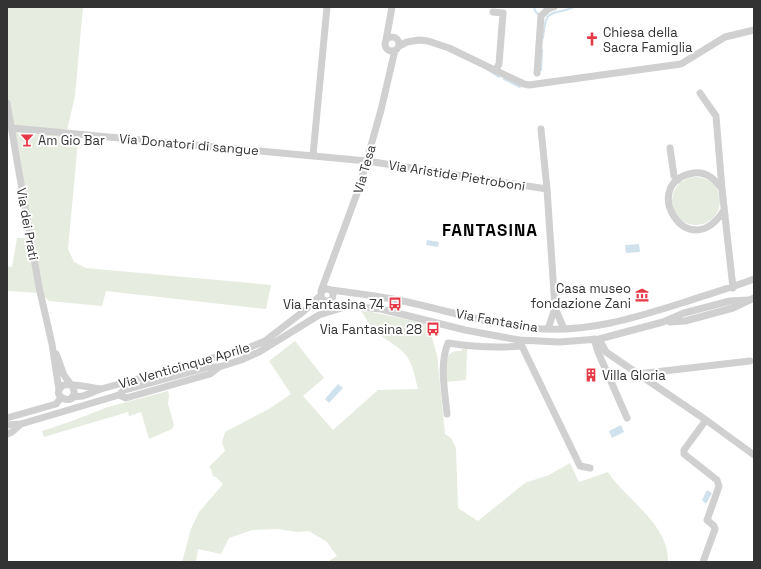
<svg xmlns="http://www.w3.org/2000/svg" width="761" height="569" font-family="'Space Grotesk',sans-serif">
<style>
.green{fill:#e6ecdf}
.water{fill:#cfe2ee}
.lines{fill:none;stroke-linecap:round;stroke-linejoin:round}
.stream{stroke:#cfe2ee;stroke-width:2}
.minor{stroke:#d0d0d0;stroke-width:7}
.labels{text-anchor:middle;stroke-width:4;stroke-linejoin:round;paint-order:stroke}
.poi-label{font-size:13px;fill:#333;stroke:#fff;text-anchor:start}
.street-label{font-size:13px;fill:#333;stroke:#fff}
.district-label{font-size:17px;font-weight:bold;letter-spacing:1px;fill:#000;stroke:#fff}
</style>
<rect width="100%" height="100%" fill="#fff"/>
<path class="green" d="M 7,7 L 83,7 L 75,96 L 65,139 L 78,141 L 68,249 L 74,262 L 86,268 L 271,285 L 266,309 L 106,291 L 102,306 L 49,301 L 41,293 L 7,291 L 7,266 L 12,267 L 17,238 L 31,238 L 7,101 Z
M672 201a24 24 0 1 1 48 0a24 24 0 1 1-48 0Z
M 361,311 L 372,312 L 423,323 L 429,327 L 437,355 L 445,434 L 451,438 L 456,448 L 458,508 L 478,521 L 525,483 L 549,475 L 570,463 L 579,482 L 608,472 C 627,501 669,524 668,562 L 327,562 L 337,556 L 327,542 L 309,531 L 297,532 L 278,529 L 252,530 L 229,538 L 221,554 L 198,549 L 196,562 L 182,562 L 191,529 L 199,512 L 223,484 L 216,477 L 213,476 L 211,469 L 209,467 L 225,451 L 222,442 L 225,432 L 269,409 L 291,394 L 269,361 L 295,341 L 324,378 L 303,396 L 333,430 L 378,390 L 418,389 C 415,378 413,363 405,354 C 398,346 389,342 380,335 C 372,329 367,320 361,311 Z
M 463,348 L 467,348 L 466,380 L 446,382 C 446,375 444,356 451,353 C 453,351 458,351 461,351 Z
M 168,391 L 169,396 L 168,404 L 174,425 L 172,429 L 149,439 L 141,412 L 129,416 L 128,412 L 44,437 L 42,431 L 72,421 L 108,407 Z"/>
<path class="water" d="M 427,240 L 439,242 L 438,247 L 426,245 Z
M 639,244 L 640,252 L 626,253 L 625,245 Z
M 338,384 L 343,388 L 329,403 L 325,399 Z
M 621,425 L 624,432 L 612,438 L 609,431 Z
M 707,490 L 712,493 L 706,504 L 702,500 Z"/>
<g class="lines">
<path class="stream" d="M 534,7 L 535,11 L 538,14
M 543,38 C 546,6 550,17 574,7
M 488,70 L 499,77
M 541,70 L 542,50
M 504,79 L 520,87"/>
<path class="minor" d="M 493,12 L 503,13 L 499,64 L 496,70
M385 44a7 7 0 1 1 14 0a7 7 0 1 1-14 0Z
M 386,40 L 392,7
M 399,46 L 407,42 L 419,40 L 428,41 L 449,48 L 524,84 L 529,85 L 681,64 L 725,37 L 754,30
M 537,73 L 541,16 L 548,9 L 554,7
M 700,93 L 716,116 L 722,189 L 733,288
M 7,103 L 39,287 L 52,344 L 59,390
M 12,128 L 367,161 L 547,189
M 541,129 L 547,189 L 555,308 L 564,329
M 670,148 L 674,176 L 678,180
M 313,155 L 327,7
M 722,189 C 715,180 707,171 694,173 C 637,182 688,268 724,210
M321 295a6 6 0 1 1 12 0a6 6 0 1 1-12 0Z
M 331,290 C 355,293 379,296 403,301 C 445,310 488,324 531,328 C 584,334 635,318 685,302 C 708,294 731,288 754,279
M 321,291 L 359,188 L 381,110 L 395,50
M 670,322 L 685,321 L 733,308 L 754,298
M 548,329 L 555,308
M 594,339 L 598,352 L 627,418
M 599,339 L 606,352 L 706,420 L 754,455
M 519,340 L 580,466 L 590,468
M 56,354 C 59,361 61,368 64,375 C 67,380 73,386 74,391 C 77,408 46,396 64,385 C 76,384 88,387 100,389
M 638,374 L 750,361
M 119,395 L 126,398 L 210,374 L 219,367
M 72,397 L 83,396 L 101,389 L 248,348 L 265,341 L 304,311 L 320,296
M 447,414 C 445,391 439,365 448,343 C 473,347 496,348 522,346
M 7,418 L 56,404 L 61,398
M 7,425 L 21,424 L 119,395 L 124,390 L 208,367 L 219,367 L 241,360 L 259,352 L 319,315 L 348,306 L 381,309 L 465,330 L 519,340 L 559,342 L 599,339 L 663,322 L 684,313 L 730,301 L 748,300
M 7,434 L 12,432 L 21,424
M 703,562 L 715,529 L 714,526 L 707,520 L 717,492 L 719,486 L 717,480 L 684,454 L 684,450 L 706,420"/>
</g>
<defs>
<g id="church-bare" transform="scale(1.08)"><path d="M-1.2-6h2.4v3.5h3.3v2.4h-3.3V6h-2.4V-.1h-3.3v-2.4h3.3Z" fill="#e63946" stroke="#fff" stroke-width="2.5" paint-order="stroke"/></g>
<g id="bar-bare" transform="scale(1.08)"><path d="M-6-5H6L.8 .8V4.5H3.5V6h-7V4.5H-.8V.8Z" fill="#e63946" stroke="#fff" stroke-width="2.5" paint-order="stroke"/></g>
<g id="museum-bare" transform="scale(1.08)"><path d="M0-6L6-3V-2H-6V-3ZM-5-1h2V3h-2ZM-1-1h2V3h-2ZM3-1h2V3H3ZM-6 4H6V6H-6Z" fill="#e63946" stroke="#fff" stroke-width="2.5" paint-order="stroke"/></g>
<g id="bus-bare" transform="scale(1.08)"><path d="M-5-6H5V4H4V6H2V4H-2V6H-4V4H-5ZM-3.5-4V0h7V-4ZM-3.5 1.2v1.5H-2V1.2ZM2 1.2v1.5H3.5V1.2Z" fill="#e63946" stroke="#fff" stroke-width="2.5" paint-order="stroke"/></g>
<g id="building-bare" transform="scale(1.08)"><path d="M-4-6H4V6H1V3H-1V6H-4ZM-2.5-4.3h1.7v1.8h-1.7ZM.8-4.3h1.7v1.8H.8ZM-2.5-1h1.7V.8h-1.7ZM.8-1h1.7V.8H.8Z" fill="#e63946" stroke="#fff" stroke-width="2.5" paint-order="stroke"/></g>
</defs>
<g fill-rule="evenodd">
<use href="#church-bare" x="592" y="39"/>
<use href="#bar-bare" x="27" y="140"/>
<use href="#museum-bare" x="642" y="295"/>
<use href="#bus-bare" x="395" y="304"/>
<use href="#bus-bare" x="433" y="329"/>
<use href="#building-bare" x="591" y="375"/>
</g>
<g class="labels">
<g class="poi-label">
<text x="603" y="37">Chiesa della<tspan x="603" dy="15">Sacra Famiglia</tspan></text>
<text x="38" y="145">Am Gio Bar</text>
<text x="631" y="293" text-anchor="end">Casa museo<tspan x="631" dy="15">fondazione Zani</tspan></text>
<text x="384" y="309" text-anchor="end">Via Fantasina 74</text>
<text x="422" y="334" text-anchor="end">Via Fantasina 28</text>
<text x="602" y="380">Villa Gloria</text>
</g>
<g class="street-label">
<text transform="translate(189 144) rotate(5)" y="5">Via Donatori di sangue</text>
<text transform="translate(364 169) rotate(-74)" y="5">Via Tesa</text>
<text transform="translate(457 175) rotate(9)" y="5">Via Aristide Pietroboni</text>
<text transform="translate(28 224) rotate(80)" y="5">Via dei Prati</text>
<text transform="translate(497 320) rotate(10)" y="5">Via Fantasina</text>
<text transform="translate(184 365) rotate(-16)" y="5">Via Venticinque Aprile</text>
</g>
<g class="district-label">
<text x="490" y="236">FANTASINA</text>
</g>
</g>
<rect width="761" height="569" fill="none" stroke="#333333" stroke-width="16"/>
</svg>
